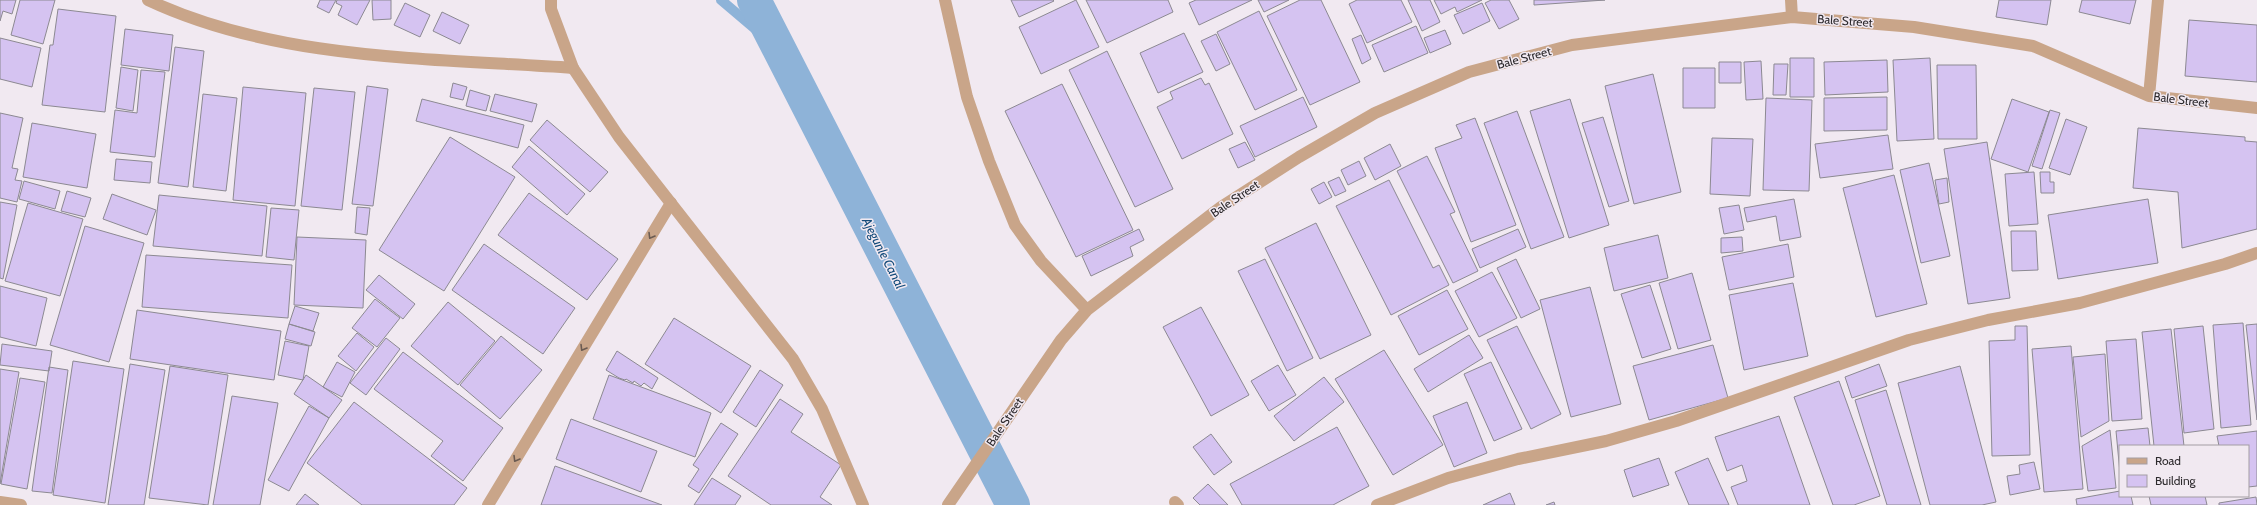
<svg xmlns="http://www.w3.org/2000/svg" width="2257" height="505" font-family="Cabin,sans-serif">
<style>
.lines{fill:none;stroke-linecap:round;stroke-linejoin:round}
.stream{stroke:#8eb3d8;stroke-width:10}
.canal{stroke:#8eb3d8;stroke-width:34}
.building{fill:#d5c3f1;stroke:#8c8992}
.minor{stroke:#c9a589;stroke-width:12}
.tertiary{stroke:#c9a589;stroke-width:12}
.oneway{stroke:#6b5b52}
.labels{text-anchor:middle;stroke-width:3;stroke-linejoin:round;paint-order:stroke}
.street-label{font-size:12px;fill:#2d2a2d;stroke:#f1e9f1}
.water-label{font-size:13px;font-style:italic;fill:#144c7b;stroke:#f1e9f1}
</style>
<rect width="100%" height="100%" fill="#f1e9f1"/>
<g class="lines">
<path class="stream" d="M 721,0 L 781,51"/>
<path class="canal" d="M 754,0 L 1013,505"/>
</g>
<path class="building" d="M 0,0 L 16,0 L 12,14 L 3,11 L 0,21 Z
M 20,0 L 55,0 L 43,44 L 11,35 Z
M 320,0 L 336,0 L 329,13 L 317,7 Z
M 337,0 L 370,0 L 357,25 L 338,15 L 342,6 L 336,3 Z
M 372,0 L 391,0 L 391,19 L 373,20 Z
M 1011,0 L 1053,0 L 1054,1 L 1019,17 Z
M 1076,0 L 1099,47 L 1041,74 L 1019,27 Z
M 1086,0 L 1168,0 L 1173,12 L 1107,43 Z
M 1196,0 L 1252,0 L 1199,25 L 1189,3 Z
M 1258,0 L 1289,0 L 1264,12 Z
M 1300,0 L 1321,0 L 1360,82 L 1310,105 L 1267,16 Z
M 1357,0 L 1401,0 L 1412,22 L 1367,43 L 1349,4 Z
M 1408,0 L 1430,0 L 1440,22 L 1422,31 Z
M 1434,0 L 1482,0 L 1457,12 L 1455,7 L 1441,14 Z
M 1491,0 L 1509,0 L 1519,19 L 1499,29 L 1485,3 Z
M 1534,0 L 1605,0 L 1534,5 Z
M 1999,0 L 2051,0 L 2047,25 L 1996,17 Z
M 2082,0 L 2136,0 L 2130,24 L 2079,12 Z
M 405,3 L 430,15 L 420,37 L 394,25 Z
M 1482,3 L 1490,21 L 1463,34 L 1454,15 Z
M 58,9 L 116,16 L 105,112 L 42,105 L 50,45 L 53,45 Z
M 1259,11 L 1297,90 L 1255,110 L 1217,32 Z
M 442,12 L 469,25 L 460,44 L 433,31 Z
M 2189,20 L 2257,25 L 2257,82 L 2185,76 Z
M 1416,26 L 1428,53 L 1384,72 L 1372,45 Z
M 125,29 L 173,35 L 169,71 L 121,65 Z
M 1445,30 L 1451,44 L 1430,53 L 1424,38 Z
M 1184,33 L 1203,72 L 1158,93 L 1140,53 Z
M 1216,34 L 1230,64 L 1216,71 L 1201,41 Z
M 1361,35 L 1371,59 L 1362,64 L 1352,39 Z
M 0,38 L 41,48 L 32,87 L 0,79 Z
M 175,47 L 204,51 L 188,187 L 158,183 Z
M 1107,51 L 1173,189 L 1135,207 L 1069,70 Z
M 1790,58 L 1814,58 L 1814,97 L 1790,97 Z
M 1930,58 L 1934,139 L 1897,141 L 1893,60 Z
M 1887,60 L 1888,92 L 1825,95 L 1824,62 Z
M 1761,61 L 1763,99 L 1746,100 L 1744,62 Z
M 1719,62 L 1741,62 L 1741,83 L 1719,83 Z
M 1774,64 L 1788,64 L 1786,95 L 1773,95 Z
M 1937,65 L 1976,65 L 1977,139 L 1938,139 Z
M 121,67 L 138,70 L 133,111 L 116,108 Z
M 1683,68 L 1715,68 L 1715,108 L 1683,108 Z
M 141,70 L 165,72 L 155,157 L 110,152 L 115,110 L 137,113 Z
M 1653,74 L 1681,192 L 1634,204 L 1605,86 Z
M 1201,78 L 1205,85 L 1209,83 L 1233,134 L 1182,159 L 1157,107 L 1173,99 L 1170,92 Z
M 453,83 L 467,87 L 463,100 L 450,97 Z
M 1062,84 L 1133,230 L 1076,257 L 1005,111 Z
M 367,86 L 388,89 L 373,206 L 352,204 Z
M 243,87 L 306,93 L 295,206 L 233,200 Z
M 314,88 L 355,92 L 342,210 L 301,206 Z
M 470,90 L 490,96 L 486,111 L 466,106 Z
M 203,94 L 237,98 L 226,191 L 193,187 Z
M 495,94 L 537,104 L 532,122 L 490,111 Z
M 1303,97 L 1317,127 L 1255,157 L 1240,126 Z
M 1887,97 L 1887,130 L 1824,131 L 1824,98 Z
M 1766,98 L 1812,100 L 1809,191 L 1763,190 Z
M 422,99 L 524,125 L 518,148 L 416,121 Z
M 1570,99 L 1609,225 L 1569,238 L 1530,111 Z
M 2012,99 L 2049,112 L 2028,172 L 1991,159 Z
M 2050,110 L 2060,113 L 2042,169 L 2032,166 Z
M 1517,111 L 1564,237 L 1531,249 L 1484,123 Z
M 0,113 L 23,118 L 12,168 L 18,169 L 15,180 L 22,181 L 17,202 L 0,198 Z
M 1603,117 L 1629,201 L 1609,207 L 1582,123 Z
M 1475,118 L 1516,225 L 1471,242 L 1435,148 L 1462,138 L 1456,125 Z
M 2066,119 L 2087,127 L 2070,175 L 2049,168 Z
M 547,120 L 608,172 L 590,192 L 530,140 Z
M 32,123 L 96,134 L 87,188 L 23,177 Z
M 2138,128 L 2245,137 L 2245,141 L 2257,142 L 2257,229 L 2182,248 L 2178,192 L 2133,188 Z
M 1888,135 L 1893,169 L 1820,178 L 1815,144 Z
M 450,137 L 515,177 L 444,291 L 379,250 Z
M 1712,138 L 1753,139 L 1750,196 L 1710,194 Z
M 1245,142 L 1255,160 L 1238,168 L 1229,149 Z
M 1987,142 L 2010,298 L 1968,304 L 1944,149 Z
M 1390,144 L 1401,166 L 1375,180 L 1364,158 Z
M 529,146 L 585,194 L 567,215 L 512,167 Z
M 1427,156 L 1455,212 L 1450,214 L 1478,271 L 1453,283 L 1397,171 Z
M 116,159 L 152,162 L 150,183 L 114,180 Z
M 1359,161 L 1366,176 L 1348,185 L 1341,170 Z
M 1929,163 L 1950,256 L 1921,263 L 1900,170 Z
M 2034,172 L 2038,224 L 2009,226 L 2005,174 Z
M 2040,172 L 2050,172 L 2050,182 L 2054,182 L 2054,193 L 2041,193 Z
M 1894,175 L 1927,304 L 1876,317 L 1843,188 Z
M 1339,177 L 1346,191 L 1335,196 L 1328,182 Z
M 1947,178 L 1949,202 L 1939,204 L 1935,180 Z
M 1389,180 L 1433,268 L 1439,265 L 1449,285 L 1391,315 L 1336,206 Z
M 24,181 L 60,191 L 55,209 L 19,199 Z
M 1324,182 L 1332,197 L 1319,204 L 1311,189 Z
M 67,191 L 91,198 L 85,217 L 61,211 Z
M 529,193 L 618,259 L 587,300 L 498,235 Z
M 112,194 L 156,210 L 147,235 L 103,219 Z
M 159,195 L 267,206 L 262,256 L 153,246 Z
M 1794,199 L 1801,237 L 1780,241 L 1776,216 L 1747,222 L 1744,208 Z
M 2148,199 L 2158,263 L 2058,279 L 2048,215 Z
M 0,202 L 17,205 L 3,279 L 0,278 Z
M 28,203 L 83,219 L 60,296 L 5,281 Z
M 1739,205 L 1744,230 L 1724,234 L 1719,208 Z
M 357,207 L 370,208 L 367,235 L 355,233 Z
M 271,208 L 299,210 L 294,260 L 266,257 Z
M 1316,223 L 1371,335 L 1320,359 L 1265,248 Z
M 85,226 L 144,243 L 109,362 L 50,345 Z
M 1139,229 L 1144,240 L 1130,247 L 1133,256 L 1091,276 L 1082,256 Z
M 1518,229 L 1526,247 L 1480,268 L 1472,249 Z
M 2011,231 L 2036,231 L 2038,270 L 2012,271 Z
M 1658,235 L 1668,278 L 1614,291 L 1604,248 Z
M 297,237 L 366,240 L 363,308 L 294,305 Z
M 1742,237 L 1743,251 L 1721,253 L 1721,238 Z
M 484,244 L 575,308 L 543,354 L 452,290 Z
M 1788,244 L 1794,277 L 1729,290 L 1722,257 Z
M 146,255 L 292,265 L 288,318 L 142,307 Z
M 1265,259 L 1313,358 L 1287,371 L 1238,271 Z
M 1516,259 L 1540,309 L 1521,318 L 1497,268 Z
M 1492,272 L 1517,318 L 1479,337 L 1455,291 Z
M 1692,273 L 1711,340 L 1678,349 L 1659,283 Z
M 379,275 L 415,304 L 403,319 L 366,290 Z
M 1793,283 L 1808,356 L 1744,370 L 1729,295 Z
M 1650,285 L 1671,349 L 1642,358 L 1621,294 Z
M 0,286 L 47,298 L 36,346 L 0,337 Z
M 1590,287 L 1621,404 L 1571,417 L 1540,300 Z
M 1447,290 L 1468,329 L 1419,355 L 1398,316 Z
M 375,299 L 400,318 L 377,347 L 352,328 Z
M 448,302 L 495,341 L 458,385 L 411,346 Z
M 295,306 L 319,313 L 313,331 L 289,324 Z
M 1201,307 L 1249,395 L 1211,416 L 1163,327 Z
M 137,310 L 281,331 L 274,380 L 130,359 Z
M 674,318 L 751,366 L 721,413 L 645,364 Z
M 2243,323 L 2251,425 L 2221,428 L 2213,325 Z
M 289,324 L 315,332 L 311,346 L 285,339 Z
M 2257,324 L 2257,420 L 2246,325 Z
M 1517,326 L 1561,414 L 1531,429 L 1487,340 Z
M 2015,326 L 2027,326 L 2030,455 L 1992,456 L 1989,341 L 2015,340 Z
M 2203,326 L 2214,429 L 2184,433 L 2174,329 Z
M 2171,329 L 2184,446 L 2154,446 L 2142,332 Z
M 357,333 L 374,347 L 356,371 L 338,356 Z
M 1469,335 L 1483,358 L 1428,392 L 1414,369 Z
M 501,336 L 542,370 L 500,419 L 460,385 Z
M 386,338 L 400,349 L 366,395 L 350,383 Z
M 2136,339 L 2142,419 L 2112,421 L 2106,341 Z
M 285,341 L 309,346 L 303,380 L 278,375 Z
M 2,344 L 52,351 L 49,371 L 0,365 Z
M 1713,345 L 1728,398 L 1649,420 L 1633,366 Z
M 2071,346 L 2083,489 L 2044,492 L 2032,349 Z
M 1384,350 L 1443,445 L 1393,475 L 1335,379 Z
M 617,351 L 658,378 L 652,389 L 644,383 L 641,386 L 634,381 L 633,383 L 626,379 L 625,380 L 619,378 L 606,370 Z
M 403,352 L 503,428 L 463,481 L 431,456 L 443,441 L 374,389 Z
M 2105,354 L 2109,421 L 2081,437 L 2073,357 Z
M 73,361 L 124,369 L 105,503 L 53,495 Z
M 337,362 L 355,372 L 342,397 L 323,387 Z
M 1491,362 L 1522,429 L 1494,441 L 1464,374 Z
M 130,364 L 165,370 L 144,505 L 108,505 Z
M 1879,364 L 1887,386 L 1852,398 L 1845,377 Z
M 1278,365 L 1296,395 L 1269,411 L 1251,381 Z
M 170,366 L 228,375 L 208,505 L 149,498 Z
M 1960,366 L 1996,502 L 1982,505 L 1930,505 L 1898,383 Z
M 49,367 L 68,370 L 52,493 L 32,491 Z
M 0,369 L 19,372 L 0,484 Z
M 760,370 L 783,385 L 756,427 L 733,412 Z
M 306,375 L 342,400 L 329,418 L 294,394 Z
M 609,375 L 711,413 L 695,457 L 593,419 Z
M 1324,377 L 1344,402 L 1294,441 L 1274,416 Z
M 20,378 L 45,382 L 27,489 L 1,484 Z
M 1839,381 L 1880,496 L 1854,505 L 1833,505 L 1794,397 Z
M 1886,390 L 1921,505 L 1887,505 L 1855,400 Z
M 232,396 L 278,403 L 260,505 L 213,505 Z
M 780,399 L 803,414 L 791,432 L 841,465 L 820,497 L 832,505 L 771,505 L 728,476 Z
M 354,402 L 467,488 L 454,505 L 362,505 L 307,463 Z
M 1467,402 L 1487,453 L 1454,467 L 1433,416 Z
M 309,406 L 329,418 L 289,491 L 268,480 Z
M 1779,416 L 1810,505 L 1738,505 L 1731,487 L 1747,481 L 1742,465 L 1727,471 L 1715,437 Z
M 571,419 L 657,451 L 641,492 L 556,459 Z
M 721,423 L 738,434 L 699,493 L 688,486 L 699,469 L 693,465 Z
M 1337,427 L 1369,486 L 1333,505 L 1242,505 L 1230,484 Z
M 2148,428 L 2150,446 L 2120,446 L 2120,473 L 2116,431 Z
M 2110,430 L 2116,488 L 2088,491 L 2082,446 Z
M 2257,431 L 2257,486 L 2248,487 L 2248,446 L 2219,446 L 2217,436 Z
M 1211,434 L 1232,462 L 1214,475 L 1193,447 Z
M 1659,458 L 1669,485 L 1633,497 L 1624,470 Z
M 1708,458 L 1729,505 L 1689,505 L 1675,472 Z
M 2034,462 L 2040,489 L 2010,495 L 2007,476 L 2020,474 L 2019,465 Z
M 555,466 L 662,505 L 541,505 Z
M 712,478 L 741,496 L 735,505 L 694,505 Z
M 1208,484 L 1228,505 L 1200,505 L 1193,498 Z
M 2120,491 L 2120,496 L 2131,496 L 2133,505 L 2077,505 L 2076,499 Z
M 1510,493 L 1515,505 L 1483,505 Z
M 305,494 L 319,505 L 296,505 Z
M 2149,496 L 2205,496 L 2207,505 L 2151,505 Z
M 2256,497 L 2257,505 L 2219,505 L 2219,503 Z
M 1554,502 L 1555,505 L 1546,505 Z"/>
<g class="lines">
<path class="minor" d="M 148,0 C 278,61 432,58 573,68
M 945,0 L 967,97 L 989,161 L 1015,225 L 1041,261 L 1087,310
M 1791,0 L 1792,17
M 2149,96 L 2158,0
M 0,502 L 21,505
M 1175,502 L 1178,505
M 488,505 L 671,203
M 948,505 L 1061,340 L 1087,310 L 1221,207 L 1299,157 L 1375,113 L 1469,72 L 1572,45 L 1792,17 L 1914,27 L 2033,46 L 2149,96 L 2257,108
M 1377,505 L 1448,478 L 1518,459 L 1606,441 L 1676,421 L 1909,340 L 1988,320 L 2080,303 L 2225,264 L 2257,253"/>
<path class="tertiary" d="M 551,0 L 551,9 L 573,68 L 619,137 L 793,359 L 822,409 L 863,505"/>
</g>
<defs><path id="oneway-chevron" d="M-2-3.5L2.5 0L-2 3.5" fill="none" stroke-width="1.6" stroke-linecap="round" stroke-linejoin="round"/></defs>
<g class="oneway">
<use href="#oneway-chevron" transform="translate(651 236) rotate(121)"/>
<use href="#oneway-chevron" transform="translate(583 348) rotate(121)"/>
<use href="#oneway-chevron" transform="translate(516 459) rotate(121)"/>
</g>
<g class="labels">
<g class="street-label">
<text transform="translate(1845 21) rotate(4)" y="4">Bale Street</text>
<text transform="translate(1524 58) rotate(-15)" y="4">Bale Street</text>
<text transform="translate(2181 100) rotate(7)" y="4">Bale Street</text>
<text transform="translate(1235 199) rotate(-34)" y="4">Bale Street</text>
<text transform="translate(1005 422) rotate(-56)" y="4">Bale Street</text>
</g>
<g class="water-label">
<text transform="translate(884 253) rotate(63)" y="5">Ajegunle Canal</text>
</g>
</g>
<rect x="2119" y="445" width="130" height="52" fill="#f1e9f1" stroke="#a39da3"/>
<rect x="2127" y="458" width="20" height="6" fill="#c9a589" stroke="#a39da3"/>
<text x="2155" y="465" font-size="12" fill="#2d2a2d">Road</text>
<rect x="2127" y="475" width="20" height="12" fill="#d5c3f1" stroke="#a39da3"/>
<text x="2155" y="485" font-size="12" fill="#2d2a2d">Building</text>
</svg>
